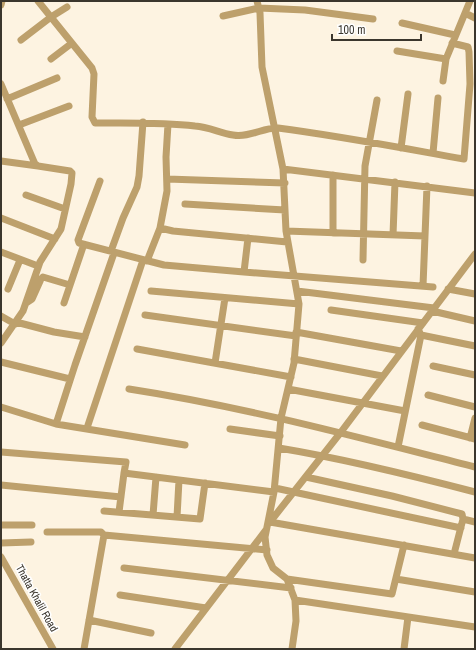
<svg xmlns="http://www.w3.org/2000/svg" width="476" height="650" font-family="'Archivo Narrow',sans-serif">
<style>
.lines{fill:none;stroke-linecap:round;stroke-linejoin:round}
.minor{stroke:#bda06c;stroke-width:7}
.labels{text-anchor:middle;stroke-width:3;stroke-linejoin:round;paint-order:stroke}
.street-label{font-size:11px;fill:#3b362d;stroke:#fff}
</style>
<rect width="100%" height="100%" fill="#fdf3e1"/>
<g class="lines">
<path class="minor" d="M 38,1 L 92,68 L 94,74 L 92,117 L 95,123 C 128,123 162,122 195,126 C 209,127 220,133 233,135 C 250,138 264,127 278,128 C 340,136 402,148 464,159 L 470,84 L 469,52 L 468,47 L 452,43
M 257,1 L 260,13 L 262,67 L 283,169 L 286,231 L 299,304 L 294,363 L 281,418 L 274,492 L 265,537 L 267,555 L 273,568 L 287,579 L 295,600 L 296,621 L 292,649
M 1,5 L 2,1
M 465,13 L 475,18
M 223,16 L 259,8 L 305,10 L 373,19
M 402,23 L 455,35
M 21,40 L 51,17 L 67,7
M 397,51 L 446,59
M 51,59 L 72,43
M 443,81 L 446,59 L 470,1
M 1,84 L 35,164 L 38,166 L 70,171 L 72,173 L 71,184 L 61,229 L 40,262 L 23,311 L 1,343
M 7,99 L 57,78
M 19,125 L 69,106
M 401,148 L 408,94
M 433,153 L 438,98
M 1,161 L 38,166
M 283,169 L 475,193
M 167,179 L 285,183
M 100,181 L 78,240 L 79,243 L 164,265 L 244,272 L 248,238
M 26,195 L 65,209
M 185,204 L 285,210
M 1,218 L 55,239
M 160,228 L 173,231 L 287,242
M 286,231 L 425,236
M 333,233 L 333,175
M 393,235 L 395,182
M 111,251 L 123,218 L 137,187 L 139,176 L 143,122
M 1,252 L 38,266
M 363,260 L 365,166 L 377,100
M 147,261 L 160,228 L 167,191 L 166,157 L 168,124
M 244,272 L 433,287
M 423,286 L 427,186
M 8,289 L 20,260
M 448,289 L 475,294
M 151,291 L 299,304
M 297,291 L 434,308
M 26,303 L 32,299 L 41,279 L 43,277 L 70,285
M 64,303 L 84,244
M 331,310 L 423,323
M 432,311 L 475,321
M 145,315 L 296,336
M 1,316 L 15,324
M 16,322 L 54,332 L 85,337
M 296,332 L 401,351
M 421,335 L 475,346
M 137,349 L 291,377
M 294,359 L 382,376
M 1,362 L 70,379
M 215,363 L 225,298
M 433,366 L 475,375
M 129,389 C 246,407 360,438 475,467
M 288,389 L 405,411
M 428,395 L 475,407
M 1,407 L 56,424 L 185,445
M 56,424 L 75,365 L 114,253
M 422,425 L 475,439
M 87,428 L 143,260
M 230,429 L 280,436
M 470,438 L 475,418
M 398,447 L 421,335 L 418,329
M 279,448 C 345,459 410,475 475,492
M 1,452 L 126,462 L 124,473 L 274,492
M 306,477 L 392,496 L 462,514 L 463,519 L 454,554
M 1,485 L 121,497
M 275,488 L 461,528
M 104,511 L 200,519 L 205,483
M 119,512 L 124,473
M 153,515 L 156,477
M 177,517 L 179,480
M 463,519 L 475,522
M 270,522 L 341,432 L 475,254
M 270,522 L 475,558
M 1,525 L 32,525
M 47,532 L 101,532 L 104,535 L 84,649
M 104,535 L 267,550
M 1,543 L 31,542
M 1,557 L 53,649
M 124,568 L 291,588
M 287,579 L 392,594 L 404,545
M 396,579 L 475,592
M 120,595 L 206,608
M 295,600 L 475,627
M 89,620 L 151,633
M 175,649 L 266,530
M 404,649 L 408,617"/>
</g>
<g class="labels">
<g class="street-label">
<text transform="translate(37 598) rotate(61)" y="4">Thatta Khalil Road</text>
</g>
</g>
<rect width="476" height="650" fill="none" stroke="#3b362d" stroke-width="4"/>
<path d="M332 34v6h89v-6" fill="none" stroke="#3b362d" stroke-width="2"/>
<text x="338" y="34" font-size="12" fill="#3b362d" stroke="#ffffff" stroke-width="3" paint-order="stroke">100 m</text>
</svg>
